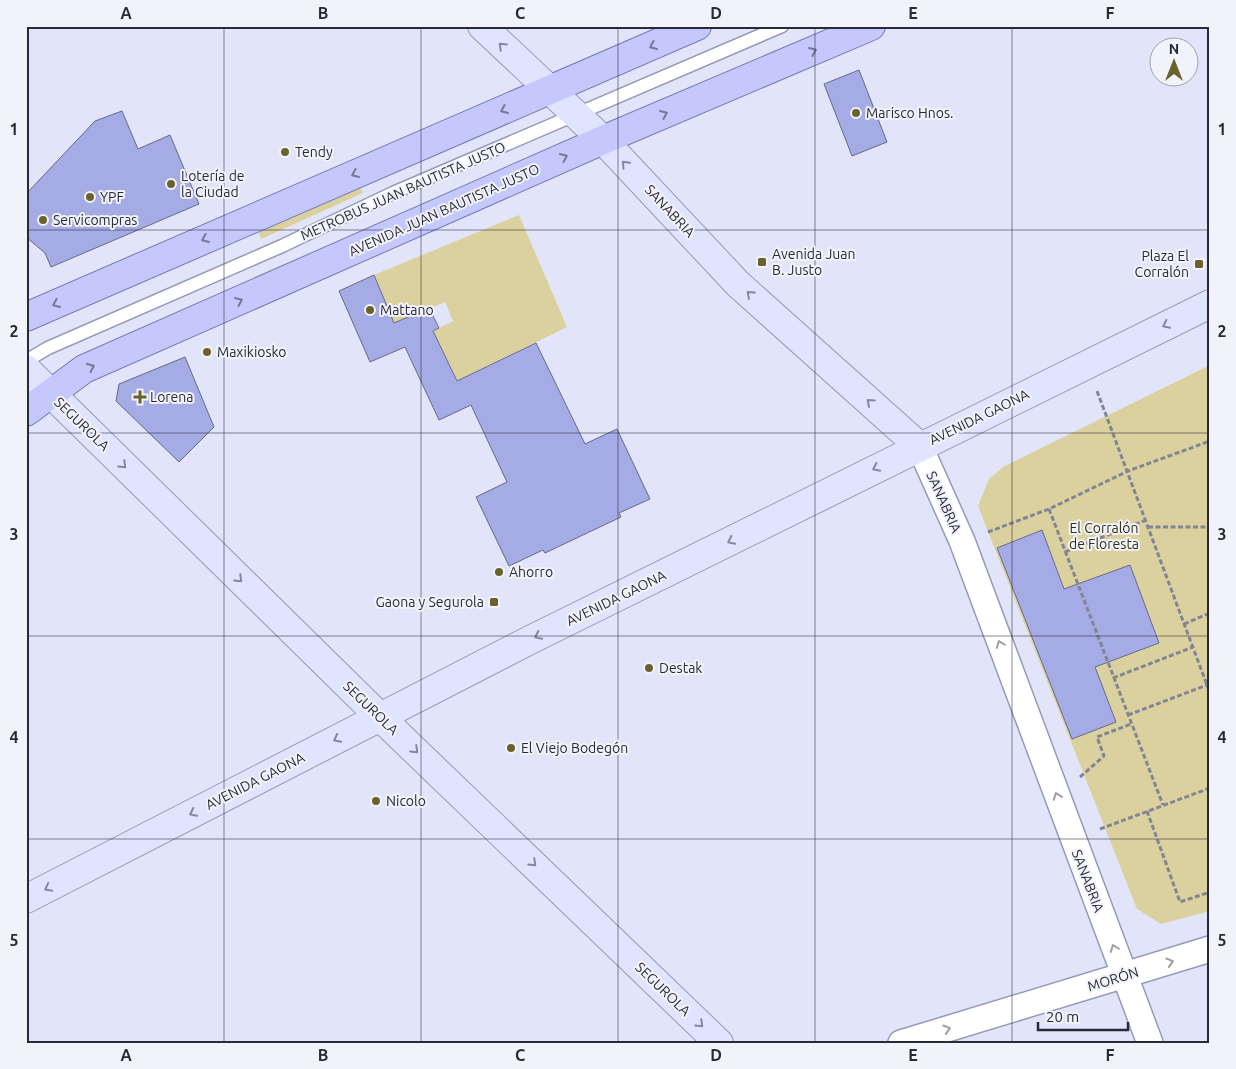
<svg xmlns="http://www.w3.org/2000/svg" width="1236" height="1069" font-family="Ubuntu,sans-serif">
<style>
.green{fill:#dbd19e}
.building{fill:#a4abe5;stroke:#666a88}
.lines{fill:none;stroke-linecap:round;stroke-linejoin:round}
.lane-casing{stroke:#959aba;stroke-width:15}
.street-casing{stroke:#959aba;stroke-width:28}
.secondary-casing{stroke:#959aba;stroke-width:30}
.primary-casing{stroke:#7479b6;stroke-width:30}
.path{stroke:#838595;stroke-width:3;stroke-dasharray:5 2.5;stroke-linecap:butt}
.lane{stroke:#fff;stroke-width:12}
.street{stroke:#fff;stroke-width:25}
.secondary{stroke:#e1e4fe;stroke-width:28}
.primary{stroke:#c4c8fc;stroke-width:28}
.oneway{stroke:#85879a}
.oneway2{stroke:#76799a}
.oneway3{stroke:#9f9fa5}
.grid{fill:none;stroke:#292a37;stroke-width:1;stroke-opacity:0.55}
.poi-dot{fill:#6b612d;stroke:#f2f3fa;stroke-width:2}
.labels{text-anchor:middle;stroke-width:4;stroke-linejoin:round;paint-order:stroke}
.poi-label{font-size:14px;fill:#292a37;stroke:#f2f3fa;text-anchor:start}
.street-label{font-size:14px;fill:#292a37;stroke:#f2f3fa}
.park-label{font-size:14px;fill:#353013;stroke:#f2f3fa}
.neatline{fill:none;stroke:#292a37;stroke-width:2}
.grid-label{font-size:16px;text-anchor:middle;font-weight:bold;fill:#292a37}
</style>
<rect width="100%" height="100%" fill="#e2e5fa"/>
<path class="green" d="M 360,187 L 363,193 L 261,239 L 257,229 Z
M 519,215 L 567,327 L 457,381 L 433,331 L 453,321 L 445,302 L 394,323 L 374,275 Z
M 1210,365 L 1210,911 L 1161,924 L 1137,909 L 978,506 L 989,479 L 1003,467 Z"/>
<path class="building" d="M 859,70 L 887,142 L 852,156 L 824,84 Z
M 122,111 L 138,149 L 170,135 L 199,204 L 51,267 L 45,253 L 26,237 L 26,194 L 95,121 Z
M 374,275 L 394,323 L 429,308 L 439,328 L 433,331 L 457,381 L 536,343 L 585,444 L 617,429 L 650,499 L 619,513 L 621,517 L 545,553 L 543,550 L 509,566 L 476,497 L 507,482 L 471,405 L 439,420 L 405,347 L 370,362 L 339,291 Z
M 185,357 L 214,427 L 179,462 L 116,401 L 119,384 Z
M 1042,530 L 1064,589 L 1130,565 L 1159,643 L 1095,667 L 1116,722 L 1072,739 L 997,548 Z"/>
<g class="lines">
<g class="lane-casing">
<path id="lane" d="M 26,361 L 48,348 L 282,246 L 393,193 L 782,26"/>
</g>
<g class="street-casing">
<path id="street" d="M 920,447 L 962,541 L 1150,1043
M 901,1043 L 1210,949"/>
</g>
<g class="secondary-casing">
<path id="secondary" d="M 482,26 L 603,140 L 738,284 L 920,447
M 26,369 L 380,717 L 719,1043
M 26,899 L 530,640 L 1210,304"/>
</g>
<g class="primary-casing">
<path id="primary" d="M 26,317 L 697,26
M 26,412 L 84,369 L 603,140 L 871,26"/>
</g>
<path class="path" d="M 1097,391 L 1210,693
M 1049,509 L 1163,805
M 1148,527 L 1210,527
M 988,532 L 1049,509 L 1128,471 L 1210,441
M 1065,552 L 1146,520
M 1184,624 L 1210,613
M 1113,678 L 1193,647
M 1128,715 L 1207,685
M 1080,777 L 1104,756 L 1097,737 L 1131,724
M 1147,811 L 1180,902 L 1210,892
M 1100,829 L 1210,788"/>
<use href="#lane" class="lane"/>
<use href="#street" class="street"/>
<use href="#secondary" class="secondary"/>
<use href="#primary" class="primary"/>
</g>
<defs><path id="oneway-chevron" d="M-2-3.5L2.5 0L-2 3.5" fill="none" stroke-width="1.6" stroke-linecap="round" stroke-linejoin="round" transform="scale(1.25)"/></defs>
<g class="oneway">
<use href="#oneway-chevron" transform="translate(502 46) rotate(-136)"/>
<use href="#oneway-chevron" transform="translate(625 164) rotate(-133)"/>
<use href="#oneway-chevron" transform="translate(750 294) rotate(-138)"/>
<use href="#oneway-chevron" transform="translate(1166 325) rotate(154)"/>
<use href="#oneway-chevron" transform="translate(870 402) rotate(-138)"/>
<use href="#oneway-chevron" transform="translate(123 465) rotate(44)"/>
<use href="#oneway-chevron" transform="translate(876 468) rotate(154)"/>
<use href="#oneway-chevron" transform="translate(731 541) rotate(154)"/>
<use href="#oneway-chevron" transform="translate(239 579) rotate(44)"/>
<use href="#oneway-chevron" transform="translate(538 636) rotate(154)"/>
<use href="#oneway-chevron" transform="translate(337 739) rotate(152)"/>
<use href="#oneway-chevron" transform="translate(415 750) rotate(44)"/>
<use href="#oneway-chevron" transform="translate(193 813) rotate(153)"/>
<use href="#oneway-chevron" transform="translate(533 863) rotate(44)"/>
<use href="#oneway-chevron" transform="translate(48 888) rotate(153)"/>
<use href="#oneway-chevron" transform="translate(700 1024) rotate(44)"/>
</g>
<g class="oneway2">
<use href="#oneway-chevron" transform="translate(653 46) rotate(156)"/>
<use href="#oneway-chevron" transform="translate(813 51) rotate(-23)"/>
<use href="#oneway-chevron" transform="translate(504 110) rotate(157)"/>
<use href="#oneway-chevron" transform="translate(664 114) rotate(-23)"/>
<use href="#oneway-chevron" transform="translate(564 157) rotate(-24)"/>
<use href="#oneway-chevron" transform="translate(355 174) rotate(157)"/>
<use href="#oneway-chevron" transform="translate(205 239) rotate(157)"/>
<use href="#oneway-chevron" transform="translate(239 301) rotate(-24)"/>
<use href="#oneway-chevron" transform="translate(56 304) rotate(157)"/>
<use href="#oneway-chevron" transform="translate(91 367) rotate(-25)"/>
</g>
<g class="oneway3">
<use href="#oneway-chevron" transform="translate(1000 644) rotate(-111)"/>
<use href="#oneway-chevron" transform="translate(1057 796) rotate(-110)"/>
<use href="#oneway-chevron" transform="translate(1114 948) rotate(-111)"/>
<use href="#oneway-chevron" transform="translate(1170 962) rotate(-17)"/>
<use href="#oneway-chevron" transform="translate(947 1029) rotate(-17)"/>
</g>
<path class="grid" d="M 224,26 L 224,1043M 421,26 L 421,1043M 618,26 L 618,1043M 815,26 L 815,1043M 1012,26 L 1012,1043M 26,230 L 1210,230M 26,433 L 1210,433M 26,636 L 1210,636M 26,839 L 1210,839"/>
<g class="poi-dot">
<circle cx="856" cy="113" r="5"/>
<circle cx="285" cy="152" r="5"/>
<circle cx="171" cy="184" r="5"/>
<circle cx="90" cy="197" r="5"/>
<circle cx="43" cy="220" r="5"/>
<rect x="757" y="257" width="10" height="10" rx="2.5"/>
<rect x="1194" y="259" width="10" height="10" rx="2.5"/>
<circle cx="370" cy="310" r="5"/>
<circle cx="207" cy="352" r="5"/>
<path d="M137.5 389.5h5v5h5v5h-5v5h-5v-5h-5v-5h5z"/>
<circle cx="499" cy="572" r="5"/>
<rect x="489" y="597" width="10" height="10" rx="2.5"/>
<circle cx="649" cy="668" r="5"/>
<circle cx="511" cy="748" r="5"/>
<circle cx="376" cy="801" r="5"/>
</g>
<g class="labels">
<g class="poi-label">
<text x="866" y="118">Marisco Hnos.</text>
<text x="295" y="157">Tendy</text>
<text x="181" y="181">Lotería de<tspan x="181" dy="16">la Ciudad</tspan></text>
<text x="100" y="202">YPF</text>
<text x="53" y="225">Servicompras</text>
<text x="772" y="259">Avenida Juan<tspan x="772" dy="16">B. Justo</tspan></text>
<text x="1189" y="261" text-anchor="end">Plaza El<tspan x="1189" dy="16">Corralón</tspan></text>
<text x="380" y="315">Mattano</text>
<text x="217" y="357">Maxikiosko</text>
<text x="150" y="402">Lorena</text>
<text x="509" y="577">Ahorro</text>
<text x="484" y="607" text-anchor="end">Gaona y Segurola</text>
<text x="659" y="673">Destak</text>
<text x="521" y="753">El Viejo Bodegón</text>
<text x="386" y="806">Nicolo</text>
</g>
<g class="street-label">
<text transform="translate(403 191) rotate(-24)" y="5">METROBUS JUAN BAUTISTA JUSTO</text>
<text transform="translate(444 210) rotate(-24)" y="5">AVENIDA JUAN BAUTISTA JUSTO</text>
<text transform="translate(670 211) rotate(47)" y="5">SANABRIA</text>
<text transform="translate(979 417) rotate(-26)" y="5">AVENIDA GAONA</text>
<text transform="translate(82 424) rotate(44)" y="5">SEGUROLA</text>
<text transform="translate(944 502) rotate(66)" y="5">SANABRIA</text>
<text transform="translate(616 598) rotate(-26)" y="5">AVENIDA GAONA</text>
<text transform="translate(371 708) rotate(44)" y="5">SEGUROLA</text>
<text transform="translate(255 781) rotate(-27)" y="5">AVENIDA GAONA</text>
<text transform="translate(1088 881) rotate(69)" y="5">SANABRIA</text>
<text transform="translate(1113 979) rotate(-17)" y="5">MORÓN</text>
<text transform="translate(663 989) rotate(44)" y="5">SEGUROLA</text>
</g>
<g class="park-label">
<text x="1104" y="533">El Corralón<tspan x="1104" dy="16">de Floresta</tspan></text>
</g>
</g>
<rect width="1236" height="1069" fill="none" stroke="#f2f3fa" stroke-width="55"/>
<g transform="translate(1174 62)"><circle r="24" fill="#f2f3fa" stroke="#a2a3ac"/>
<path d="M0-4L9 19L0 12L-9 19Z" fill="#6b612d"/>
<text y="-8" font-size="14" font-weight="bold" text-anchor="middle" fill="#292a37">N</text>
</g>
<path d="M1038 1022v8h90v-8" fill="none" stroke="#292a37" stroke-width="2.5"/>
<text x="1046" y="1022" font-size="15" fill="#292a37" stroke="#f2f3fa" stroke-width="4" paint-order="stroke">20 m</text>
<rect x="28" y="28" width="1180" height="1014" class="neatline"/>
<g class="grid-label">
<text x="126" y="19">A</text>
<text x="323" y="19">B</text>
<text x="520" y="19">C</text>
<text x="716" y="19">D</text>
<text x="913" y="19">E</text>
<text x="1110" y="19">F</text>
<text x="14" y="135">1</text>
<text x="1222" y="135">1</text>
<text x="14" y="337">2</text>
<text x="1222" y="337">2</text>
<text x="14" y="540">3</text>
<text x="1222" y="540">3</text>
<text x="14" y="743">4</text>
<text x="1222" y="743">4</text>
<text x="14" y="946">5</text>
<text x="1222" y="946">5</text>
<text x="126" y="1061">A</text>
<text x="323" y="1061">B</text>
<text x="520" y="1061">C</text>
<text x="716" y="1061">D</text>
<text x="913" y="1061">E</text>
<text x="1110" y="1061">F</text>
</g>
</svg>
